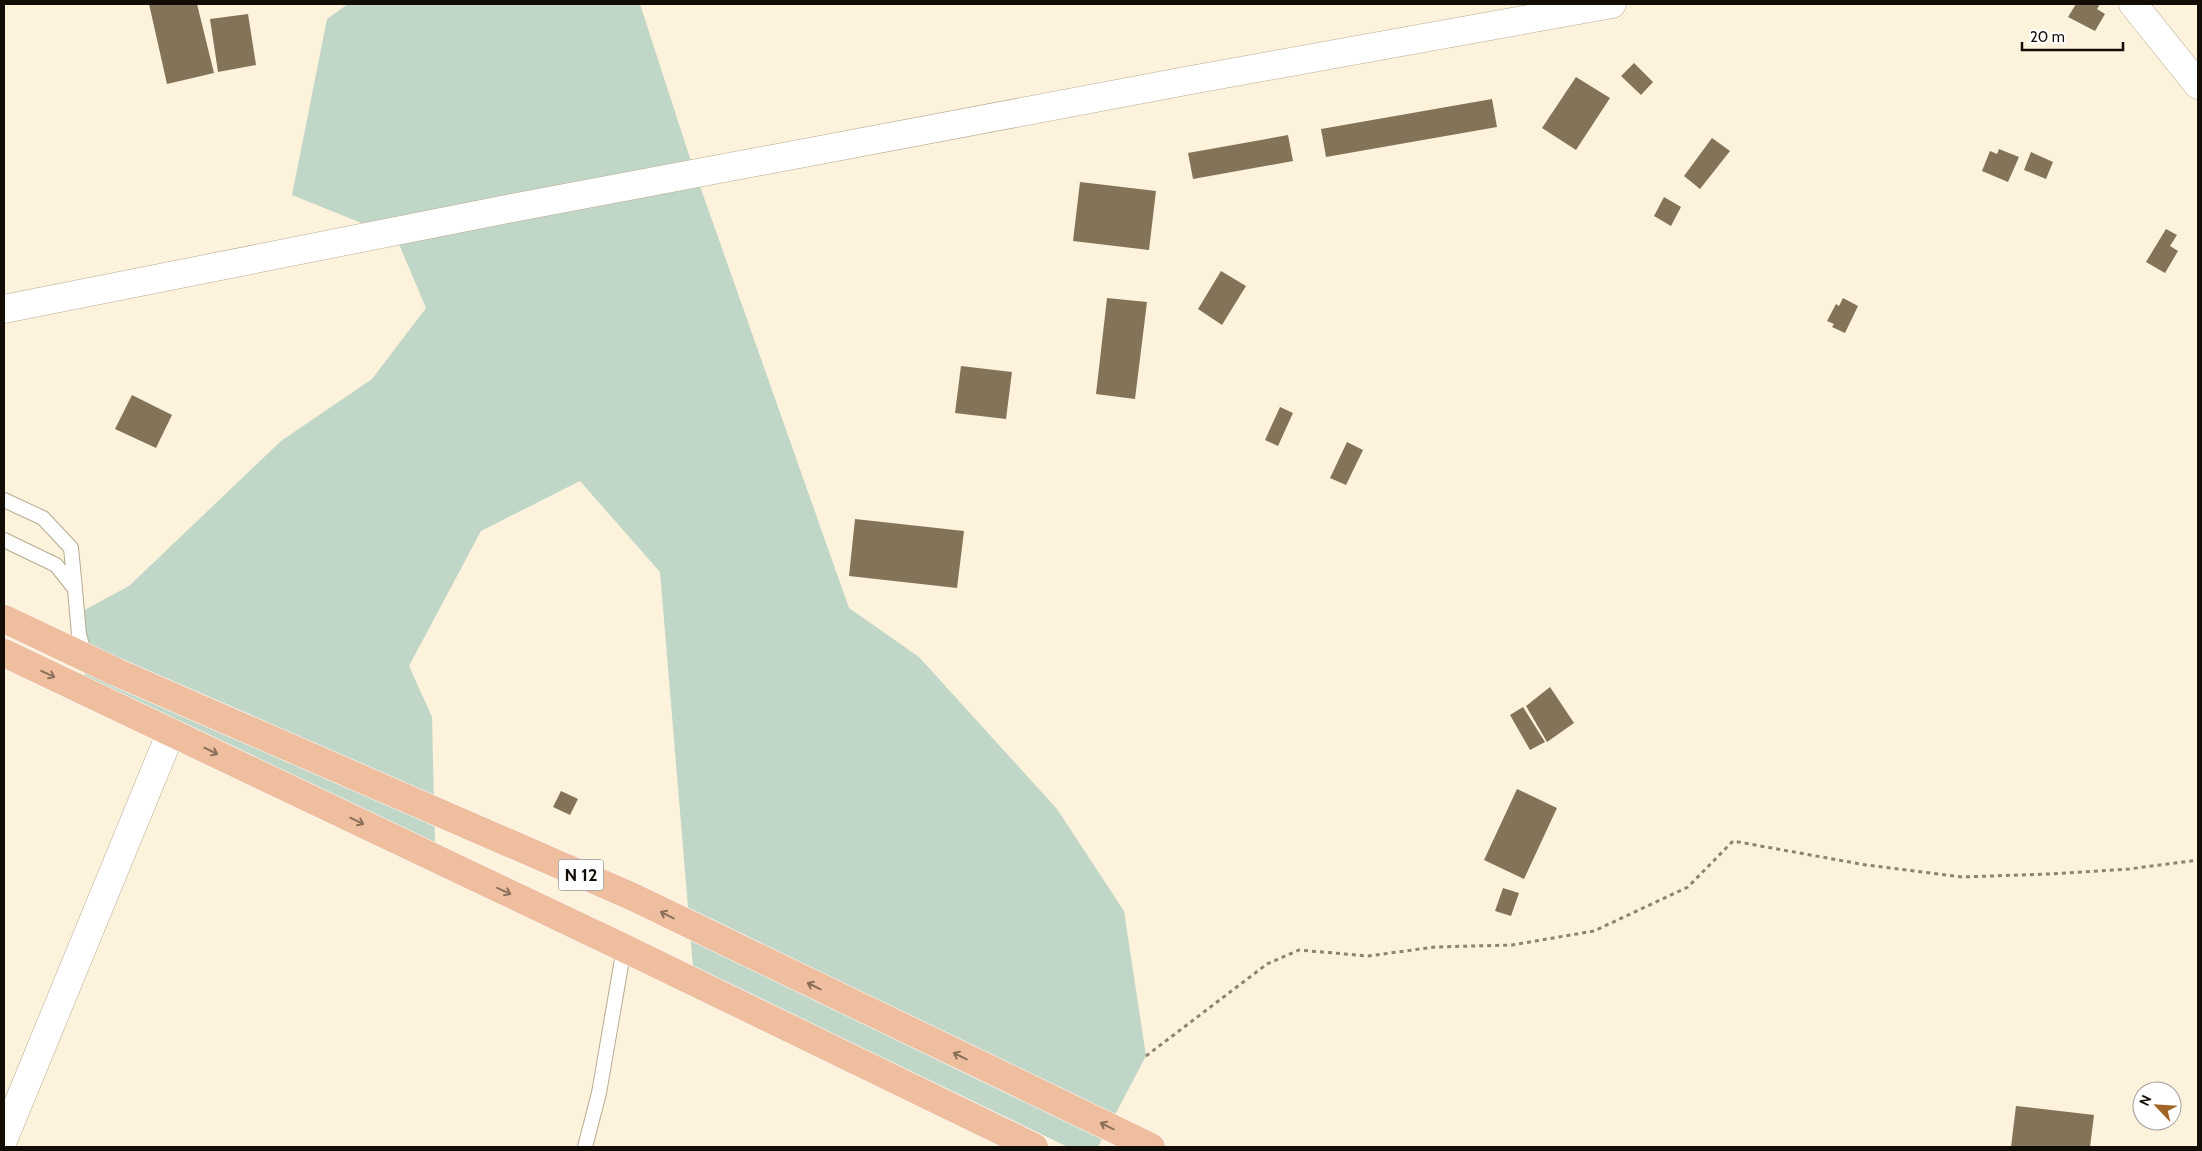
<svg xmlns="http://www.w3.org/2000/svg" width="2202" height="1151" font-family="Cabin,sans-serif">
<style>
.green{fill:#c0d7c7}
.building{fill:#837459}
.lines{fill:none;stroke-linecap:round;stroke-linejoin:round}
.service-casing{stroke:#b8aa91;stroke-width:16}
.minor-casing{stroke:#b8aa91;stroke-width:29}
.primary-casing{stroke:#fff;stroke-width:29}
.path{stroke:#8c8374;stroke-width:3;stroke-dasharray:4 4;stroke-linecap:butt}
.service{stroke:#fff;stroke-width:14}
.minor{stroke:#fff;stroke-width:28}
.primary{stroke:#eebe9f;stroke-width:28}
.oneway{stroke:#8b6f5a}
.labels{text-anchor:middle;stroke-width:5;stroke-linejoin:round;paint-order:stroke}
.shield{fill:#fff;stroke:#5a5650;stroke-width:1}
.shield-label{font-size:18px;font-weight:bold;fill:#130e05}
</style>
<rect width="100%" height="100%" fill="#fdf2dc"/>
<path class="green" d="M 348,4 L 640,4 L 689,155 L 849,608 L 919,657 L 1057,809 L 1124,911 L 1146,1056 L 1098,1147 L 1068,1147 L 693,967 L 660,572 L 580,481 L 481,531 L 409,666 L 432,717 L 435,844 L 85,677 L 77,614 L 129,586 L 281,441 L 372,379 L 426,308 L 396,237 L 292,195 L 327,19 Z"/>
<path class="building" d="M 149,4 L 197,4 L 214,73 L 167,84 Z
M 2076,4 L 2100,4 L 2097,9 L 2105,14 L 2095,31 L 2068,17 Z
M 248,14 L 256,65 L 218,72 L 210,19 Z
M 1634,63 L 1653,82 L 1641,95 L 1621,76 Z
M 1576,77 L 1610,98 L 1576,150 L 1542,128 Z
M 1492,99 L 1497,127 L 1326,157 L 1321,129 Z
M 1288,135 L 1293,161 L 1193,179 L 1188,153 Z
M 1712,138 L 1730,151 L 1700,189 L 1684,176 Z
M 1999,149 L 2019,157 L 2008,182 L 1982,171 L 1990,151 L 1997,154 Z
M 2031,152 L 2053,162 L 2046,179 L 2024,170 Z
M 1080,182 L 1156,191 L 1149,250 L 1073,241 Z
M 1664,197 L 1681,207 L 1671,226 L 1654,216 Z
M 2166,229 L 2177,235 L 2170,246 L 2178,251 L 2165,273 L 2146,262 Z
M 1221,271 L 1246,286 L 1222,325 L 1198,309 Z
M 1107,298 L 1147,302 L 1135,399 L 1096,394 Z
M 1843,298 L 1858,306 L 1845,333 L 1832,327 L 1834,324 L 1827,321 L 1836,304 L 1839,306 Z
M 961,366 L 1012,372 L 1006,419 L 955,413 Z
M 132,395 L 172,415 L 156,448 L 115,429 Z
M 1280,407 L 1293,413 L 1278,446 L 1265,440 Z
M 1347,442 L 1363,450 L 1346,485 L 1330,478 Z
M 855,519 L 964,531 L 957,588 L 849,576 Z
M 1550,687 L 1574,723 L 1547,742 L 1526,706 Z
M 1523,707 L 1545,742 L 1530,750 L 1510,715 Z
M 1517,789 L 1557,808 L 1524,879 L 1484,860 Z
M 561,791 L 578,799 L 570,815 L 553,807 Z
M 1503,888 L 1519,893 L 1511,916 L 1495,911 Z
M 2016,1106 L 2094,1115 L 2090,1147 L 2011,1147 Z"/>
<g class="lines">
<g class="service-casing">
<path id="service" d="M 4,500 L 43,518 L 71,548 L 75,589
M 4,540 L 56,565 L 75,589 L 79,635 L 86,658
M 585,1147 L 599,1093 L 624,948"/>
</g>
<g class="minor-casing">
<path id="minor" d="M 2133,4 L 2198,85
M 4,309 L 507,209 L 1191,80 L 1612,4
M 4,1138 L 171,732"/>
</g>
<g class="primary-casing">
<path id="primary" d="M 4,619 L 116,672 L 633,897 L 1151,1147
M 4,653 L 624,948 L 1034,1147"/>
</g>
<path class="path" d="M 1146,1056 L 1267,964 L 1299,950 L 1368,956 L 1435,947 L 1512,945 L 1594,931 L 1688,887 L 1733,841 L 1866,865 L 1962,877 L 2049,874 L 2129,869 L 2198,860"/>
<use href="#service" class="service"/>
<use href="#minor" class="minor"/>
<use href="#primary" class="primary"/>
</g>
<defs><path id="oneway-shaft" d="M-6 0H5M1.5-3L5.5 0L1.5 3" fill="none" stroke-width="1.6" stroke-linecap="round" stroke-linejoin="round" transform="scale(1.25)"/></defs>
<g class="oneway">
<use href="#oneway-shaft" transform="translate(48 674) rotate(25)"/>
<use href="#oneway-shaft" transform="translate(211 751) rotate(26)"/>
<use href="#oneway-shaft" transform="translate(357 821) rotate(26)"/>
<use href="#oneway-shaft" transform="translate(504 891) rotate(25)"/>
<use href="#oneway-shaft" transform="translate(667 915) rotate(-153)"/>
<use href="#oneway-shaft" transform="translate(814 986) rotate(-154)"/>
<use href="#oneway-shaft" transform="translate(960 1056) rotate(-154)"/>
<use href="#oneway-shaft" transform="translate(1107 1126) rotate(-154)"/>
</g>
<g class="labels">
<rect class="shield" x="558.5" y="859.5" width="45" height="31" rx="4"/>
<g class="shield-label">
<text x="581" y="881">N 12</text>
</g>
</g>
<rect width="2202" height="1151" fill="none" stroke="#130e05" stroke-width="10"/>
<g transform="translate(2157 1106) rotate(295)"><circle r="24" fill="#ffffff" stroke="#a19f9b"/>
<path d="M0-4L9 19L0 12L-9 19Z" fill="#a06426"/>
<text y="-8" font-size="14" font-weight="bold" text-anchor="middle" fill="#130e05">N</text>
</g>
<path d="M2022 42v8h101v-8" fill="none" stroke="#130e05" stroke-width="2.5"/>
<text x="2030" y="42" font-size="15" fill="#130e05" stroke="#ffffff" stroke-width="4" paint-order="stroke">20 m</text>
</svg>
